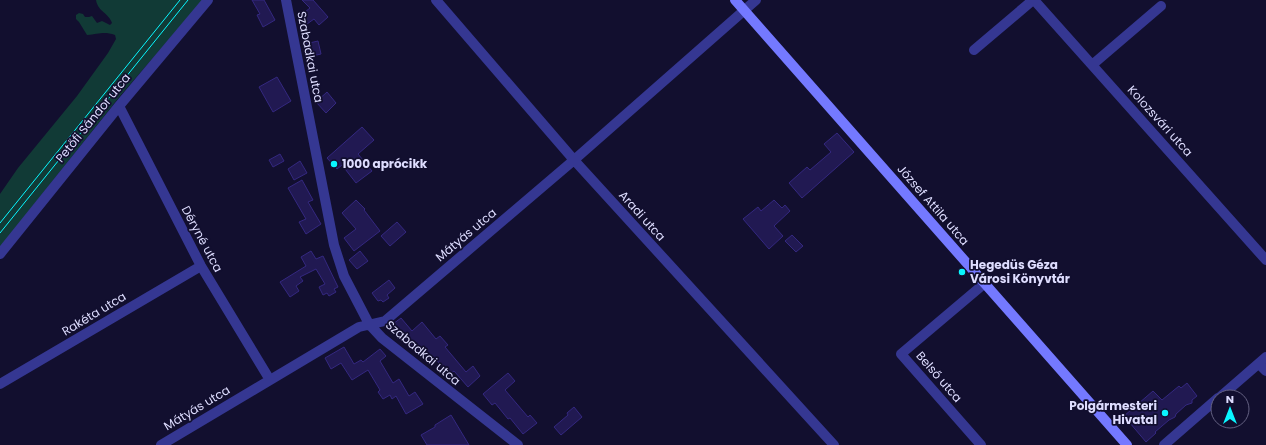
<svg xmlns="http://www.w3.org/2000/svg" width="1266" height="445" font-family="Poppins,sans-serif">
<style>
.green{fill:#113a36}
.building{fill:#211952;stroke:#342880}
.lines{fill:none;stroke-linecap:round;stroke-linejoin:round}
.street{stroke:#353792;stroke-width:10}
.secondary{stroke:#7479ff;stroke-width:10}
.tram{stroke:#09f6ff;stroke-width:1}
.poi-dot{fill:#09f6ff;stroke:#120f2f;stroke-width:1.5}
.labels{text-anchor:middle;stroke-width:3.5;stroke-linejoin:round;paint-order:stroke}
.street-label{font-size:12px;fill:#deddff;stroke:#120f2f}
.poi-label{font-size:12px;font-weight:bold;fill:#deddff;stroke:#120f2f;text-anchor:start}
</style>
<rect width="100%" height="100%" fill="#120f2f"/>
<path class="green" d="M 96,0 L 203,0 L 120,96 L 0,247 L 0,194 L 18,168 L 77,96 L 108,53 L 116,39 L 115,35 C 104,31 99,34 87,35 L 79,22 L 76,19 L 76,15 L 79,13 L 83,14 L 85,17 L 89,17 L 92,16 L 97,23 L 102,21 L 110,25 L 112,23 C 109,13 98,12 96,0 Z"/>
<path class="building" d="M 252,0 L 264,0 L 275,20 L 263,27 L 257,15 L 260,14 Z
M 302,0 L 313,0 L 328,17 L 319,25 L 314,19 L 307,24 L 300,16 L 310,8 Z
M 318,41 L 321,54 L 308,57 L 305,44 Z
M 277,77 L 291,101 L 273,112 L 259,87 Z
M 327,92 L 336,103 L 326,113 L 316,102 Z
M 362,127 L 374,140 L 358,154 L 372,171 L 356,183 L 342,165 L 337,169 L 327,158 Z
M 837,133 L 854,152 L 802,198 L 789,183 L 807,167 L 810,170 L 831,152 L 824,144 Z
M 280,154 L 284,161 L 273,167 L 269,160 Z
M 300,161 L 307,173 L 294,180 L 288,169 Z
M 302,180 L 313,200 L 308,202 L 321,224 L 306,234 L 299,222 L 306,219 L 288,188 Z
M 356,200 L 365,209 L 364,210 L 380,231 L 354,251 L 344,238 L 356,229 L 342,213 Z
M 774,200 L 782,208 L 785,205 L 790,211 L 774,226 L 783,236 L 769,249 L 743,219 L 758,207 L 761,211 Z
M 397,222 L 406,232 L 390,246 L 381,236 Z
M 792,235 L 803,246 L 796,252 L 785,241 Z
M 311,251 L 316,259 L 323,256 L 338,287 L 334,289 L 336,292 L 329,296 L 327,293 L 323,295 L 319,287 L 325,284 L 316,269 L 300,277 L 303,281 L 296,286 L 299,291 L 290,297 L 280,282 L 306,266 L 301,257 Z
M 360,251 L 368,261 L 357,269 L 349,260 Z
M 389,280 L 395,288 L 387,295 L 389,298 L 383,302 L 381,300 L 378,301 L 372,293 Z
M 401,318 L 412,331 L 422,322 L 436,339 L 440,336 L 448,345 L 445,347 L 466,372 L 473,366 L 480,376 L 468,387 L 454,371 L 449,375 L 434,357 L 427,363 L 411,344 L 408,346 L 401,337 L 398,339 L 389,327 Z
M 344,347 L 354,364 L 361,360 L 363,362 L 380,349 L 386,356 L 380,361 L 393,383 L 399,379 L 409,396 L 415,392 L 423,404 L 406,414 L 396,396 L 392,399 L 390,395 L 383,399 L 378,392 L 380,390 L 368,370 L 352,380 L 341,363 L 331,369 L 325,358 Z
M 508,373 L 515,381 L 505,390 L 528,417 L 530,415 L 537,423 L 523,434 L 510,418 L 508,419 L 495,403 L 492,405 L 483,394 Z
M 1187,383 L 1197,396 L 1192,400 L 1192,403 L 1186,405 L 1176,414 L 1175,417 L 1169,420 L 1155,432 L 1156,433 L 1146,442 L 1124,416 L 1153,391 L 1162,400 L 1179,386 L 1181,388 Z
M 574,407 L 582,417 L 561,435 L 554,427 L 568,415 L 567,413 Z
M 451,415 L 469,445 L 427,445 L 421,435 L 435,427 L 435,425 Z"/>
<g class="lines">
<path class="street" d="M 286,0 L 334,245 L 344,276 L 369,324 L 382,338 L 518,445
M 436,0 L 574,160 L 834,445
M 1034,0 L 1266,260
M 974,50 L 1033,0
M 1092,65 L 1161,6
M 119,106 L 201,266 L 270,380
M 0,254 L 119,106 L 208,0
M 1259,364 L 1266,371
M 0,384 L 201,266
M 1220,397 L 1266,357
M 161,445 L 359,327 L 385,321 L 574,160 L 756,0
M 981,445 L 901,354 L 985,283
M 1164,445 L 1218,398"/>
<path class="secondary" d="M 735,0 L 1127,445"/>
<path class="tram" d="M 0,223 L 180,0
M 0,233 L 188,0"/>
</g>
<g class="poi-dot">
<circle cx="334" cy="164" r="4"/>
<circle cx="962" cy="272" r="4"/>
<circle cx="1165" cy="413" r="4"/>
</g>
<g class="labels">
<g class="street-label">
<text transform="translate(310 57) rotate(79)" y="4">Szabadkai utca</text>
<text transform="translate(93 118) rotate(-51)" y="4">Petőfi Sándor utca</text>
<text transform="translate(1160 121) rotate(48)" y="4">Kolozsvári utca</text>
<text transform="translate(933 205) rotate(49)" y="4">József Attila utca</text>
<text transform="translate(642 216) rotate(48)" y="4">Aradi utca</text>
<text transform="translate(466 235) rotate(-40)" y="4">Mátyás utca</text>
<text transform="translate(202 239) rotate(62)" y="4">Déryné utca</text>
<text transform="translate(94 314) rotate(-31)" y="4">Rakéta utca</text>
<text transform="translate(423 353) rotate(40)" y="4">Szabadkai utca</text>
<text transform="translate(939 377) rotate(49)" y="4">Belső utca</text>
<text transform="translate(197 408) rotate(-31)" y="4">Mátyás utca</text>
</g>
<g class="poi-label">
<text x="342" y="168">1000 aprócikk</text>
<text x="970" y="269">Hegedüs Géza<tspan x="970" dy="14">Városi Könyvtár</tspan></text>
<text x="1157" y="410" text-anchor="end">Polgármesteri<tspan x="1157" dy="14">Hivatal</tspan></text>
</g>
</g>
<g transform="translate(1230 409)"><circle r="19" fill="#120f2f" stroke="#646182"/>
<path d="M0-3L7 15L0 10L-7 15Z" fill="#09f6ff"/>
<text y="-6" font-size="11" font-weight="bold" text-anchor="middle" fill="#deddff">N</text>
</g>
</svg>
